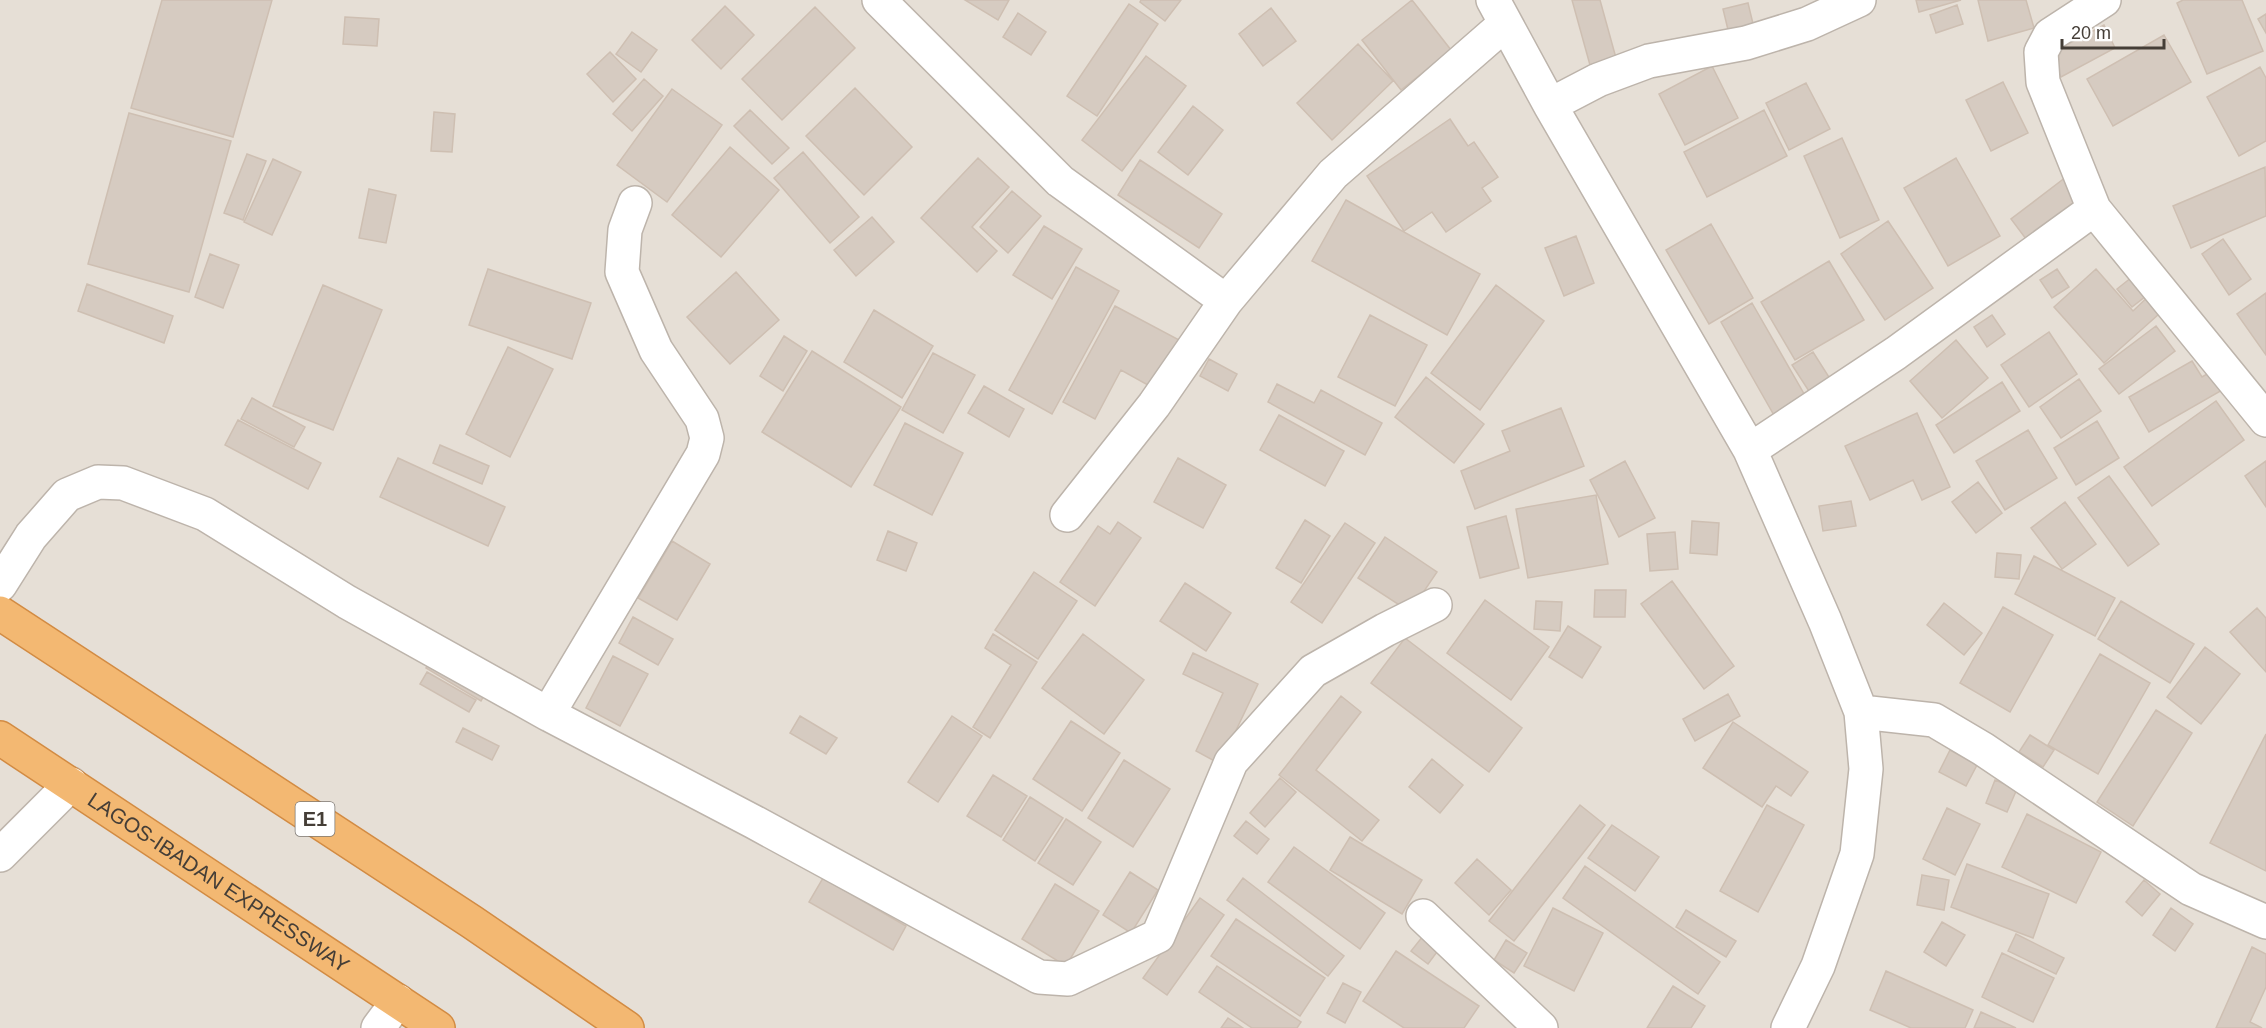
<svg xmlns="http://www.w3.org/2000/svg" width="2266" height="1028" font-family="Helvetica,sans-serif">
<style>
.residential{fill:#e6dfd6}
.building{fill:#d6cbc1;stroke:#cebfb2;stroke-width:1.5}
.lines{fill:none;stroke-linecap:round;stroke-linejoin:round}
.minor-casing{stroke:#bdb4ab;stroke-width:36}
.highway-casing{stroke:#d28b43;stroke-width:36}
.minor{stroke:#fff;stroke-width:33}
.highway{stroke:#f3b872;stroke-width:33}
.labels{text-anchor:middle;stroke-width:4.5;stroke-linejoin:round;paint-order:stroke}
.shield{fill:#fff;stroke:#7d7873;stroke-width:1.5}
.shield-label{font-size:20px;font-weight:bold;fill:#453e37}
.street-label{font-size:21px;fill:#453e37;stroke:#fff}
</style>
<rect width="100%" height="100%" fill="#f3eee8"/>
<path class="residential" d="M 0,0 L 2266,0 L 2266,1028 L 0,1028 Z"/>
<path class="building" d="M 162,0 L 272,0 L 233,137 L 131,108 Z
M 965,0 L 1009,0 L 998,20 Z
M 1141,0 L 1181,0 L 1165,21 L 1140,2 Z
M 1412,0 L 1451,50 L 1401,90 L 1362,40 Z
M 1572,0 L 1600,0 L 1616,58 L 1590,65 Z
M 1916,0 L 1961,0 L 1919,12 Z
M 1978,0 L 2026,0 L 2034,28 L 1988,41 Z
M 2183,0 L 2242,0 L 2263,51 L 2207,74 L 2177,3 Z
M 1748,3 L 1755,32 L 1730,38 L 1723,9 Z
M 1129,4 L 1158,24 L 1097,116 L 1067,96 Z
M 1957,5 L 1963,24 L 1936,33 L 1930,15 Z
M 725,6 L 754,35 L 721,69 L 692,40 Z
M 815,7 L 855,48 L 782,120 L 742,79 Z
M 1271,8 L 1296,41 L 1263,66 L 1239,34 Z
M 1018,13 L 1046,32 L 1031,55 L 1003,37 Z
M 2266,14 L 2266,33 L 2258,19 Z
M 345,17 L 379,19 L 377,46 L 343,44 Z
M 2104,25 L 2115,48 L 2061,77 L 2049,54 Z
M 632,32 L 657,50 L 641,72 L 616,54 Z
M 2164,35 L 2191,82 L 2113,126 L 2087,79 Z
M 1358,44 L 1393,81 L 1332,140 L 1297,103 Z
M 610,52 L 636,79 L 613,102 L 587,74 Z
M 1146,56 L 1186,86 L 1122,171 L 1082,140 Z
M 1712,66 L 1738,118 L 1685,145 L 1659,94 Z
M 2260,67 L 2266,78 L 2266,141 L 2239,156 L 2207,97 Z
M 644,79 L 663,96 L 632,131 L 613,114 Z
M 2003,82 L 2028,133 L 1991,151 L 1966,100 Z
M 1806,83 L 1830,129 L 1789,150 L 1766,103 Z
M 855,88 L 912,147 L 864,195 L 806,136 Z
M 672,89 L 722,125 L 667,202 L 617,165 Z
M 1193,106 L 1223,130 L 1188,175 L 1158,152 Z
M 750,110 L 789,148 L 772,164 L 734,126 Z
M 1764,110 L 1787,156 L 1707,197 L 1684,152 Z
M 434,112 L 455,114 L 452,152 L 431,151 Z
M 129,113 L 231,141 L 189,292 L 88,264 Z
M 1450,119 L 1468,146 L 1474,142 L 1498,177 L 1482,188 L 1491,201 L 1446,232 L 1432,212 L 1404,231 L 1367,176 Z
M 1842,138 L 1879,220 L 1840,238 L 1804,156 Z
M 730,147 L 779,190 L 721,257 L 672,215 Z
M 803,152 L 859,217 L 830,243 L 774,178 Z
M 247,154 L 266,161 L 243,220 L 224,213 Z
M 978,158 L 1009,187 L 972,227 L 997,251 L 977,272 L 921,218 Z
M 1956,158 L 2000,236 L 1948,266 L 1904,188 Z
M 273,159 L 301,172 L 272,235 L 244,222 Z
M 1140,160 L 1222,214 L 1199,248 L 1118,195 Z
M 2265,167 L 2266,216 L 2191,248 L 2173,206 Z
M 2066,177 L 2084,201 L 2029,243 L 2011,219 Z
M 369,189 L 396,195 L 386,243 L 359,238 Z
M 1012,191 L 1041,216 L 1008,253 L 980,227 Z
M 1346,200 L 1480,274 L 1447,335 L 1312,261 Z
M 872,217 L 894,242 L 856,276 L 834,250 Z
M 1888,221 L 1933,288 L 1885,320 L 1841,254 Z
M 1711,224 L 1753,298 L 1709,324 L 1666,250 Z
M 1044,226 L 1082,249 L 1052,299 L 1013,275 Z
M 1576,236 L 1594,283 L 1564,296 L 1545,248 Z
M 2223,239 L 2251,279 L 2229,295 L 2202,254 Z
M 210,254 L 239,265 L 223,308 L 195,297 Z
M 1829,261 L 1864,320 L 1795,360 L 1761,302 Z
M 1076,267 L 1119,291 L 1052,414 L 1009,390 Z
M 488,269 L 591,303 L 572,359 L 469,325 Z
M 2057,269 L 2069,287 L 2052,298 L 2040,280 Z
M 2096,269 L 2133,311 L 2154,291 L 2168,306 L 2104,363 L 2054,307 Z
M 736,272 L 779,320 L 730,364 L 687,317 Z
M 2137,273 L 2151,292 L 2132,307 L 2117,289 Z
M 87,284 L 173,316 L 164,343 L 78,311 Z
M 323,285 L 382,310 L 333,430 L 273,406 Z
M 1496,285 L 1544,321 L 1480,410 L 1431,373 Z
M 2266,293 L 2266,355 L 2237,314 Z
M 1752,303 L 1807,399 L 1775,417 L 1721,322 Z
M 1115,306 L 1181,341 L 1155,389 L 1121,370 L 1095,419 L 1063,402 Z
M 874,310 L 933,346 L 902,398 L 844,362 Z
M 1370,315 L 1427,345 L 1395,406 L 1338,377 Z
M 1992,315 L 2005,334 L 1987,347 L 1974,327 Z
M 2156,326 L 2175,351 L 2119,394 L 2099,369 Z
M 2049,332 L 2077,374 L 2029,407 L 2001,365 Z
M 784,336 L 807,351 L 783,391 L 760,376 Z
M 1956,340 L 1988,378 L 1942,418 L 1910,381 Z
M 508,347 L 553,369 L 510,457 L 466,434 Z
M 812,351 L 901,407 L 851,487 L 762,432 Z
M 1813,352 L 1834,385 L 1814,399 L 1792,365 Z
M 933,353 L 975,375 L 943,433 L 902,410 Z
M 1209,359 L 1237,374 L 1228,391 L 1200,376 Z
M 2192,361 L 2202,377 L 2221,366 L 2231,385 L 2149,432 L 2129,397 Z
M 1426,377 L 1484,424 L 1454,463 L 1395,417 Z
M 2079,379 L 2101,411 L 2061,438 L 2040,407 Z
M 2002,382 L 2020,411 L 1954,453 L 1936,425 Z
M 1277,384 L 1314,403 L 1321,390 L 1382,423 L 1365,455 L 1268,402 Z
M 984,386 L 1024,409 L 1009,437 L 968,413 Z
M 252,398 L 305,427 L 294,447 L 241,419 Z
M 2216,401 L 2244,440 L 2152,506 L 2124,467 Z
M 1561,408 L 1584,466 L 1475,509 L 1461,471 L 1510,451 L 1502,431 Z
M 1917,413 L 1950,487 L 1922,500 L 1913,480 L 1870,500 L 1845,446 Z
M 1279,415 L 1344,451 L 1325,486 L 1260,450 Z
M 238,420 L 321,463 L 308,489 L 225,445 Z
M 2097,421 L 2119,458 L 2076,485 L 2054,448 Z
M 905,423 L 963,453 L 932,515 L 874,485 Z
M 2028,430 L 2057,478 L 2005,510 L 1976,461 Z
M 440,445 L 489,466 L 482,484 L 433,463 Z
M 398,458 L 505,507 L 488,546 L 380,497 Z
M 1178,458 L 1226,485 L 1203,528 L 1154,502 Z
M 1625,461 L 1655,518 L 1619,537 L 1590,480 Z
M 2266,461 L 2266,507 L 2245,476 Z
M 2109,476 L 2159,544 L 2128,566 L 2078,498 Z
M 1978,482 L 2002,513 L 1976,533 L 1952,502 Z
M 1596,495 L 1608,564 L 1528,578 L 1516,509 Z
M 1851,501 L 1856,526 L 1823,531 L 1819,506 Z
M 2065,502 L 2096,544 L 2062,569 L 2031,528 Z
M 1506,516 L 1519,568 L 1480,578 L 1467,527 Z
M 1305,520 L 1330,536 L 1301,583 L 1276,568 Z
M 1692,521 L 1719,523 L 1717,555 L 1690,553 Z
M 1118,522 L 1141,538 L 1095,606 L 1060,582 L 1098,526 L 1110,534 Z
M 1345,523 L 1375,543 L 1322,623 L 1291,602 Z
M 888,531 L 917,543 L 906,571 L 877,560 Z
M 1675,532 L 1678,569 L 1650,571 L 1647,534 Z
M 1385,537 L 1437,572 L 1410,612 L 1358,578 Z
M 672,541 L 710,564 L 677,620 L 638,598 Z
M 1997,553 L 2021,555 L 2019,579 L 1995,577 Z
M 2034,556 L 2115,598 L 2095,636 L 2015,594 Z
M 1034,572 L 1077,601 L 1038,659 L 995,630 Z
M 1672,581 L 1734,666 L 1704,689 L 1641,604 Z
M 1185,583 L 1231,613 L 1206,651 L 1160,621 Z
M 1595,590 L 1626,590 L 1625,617 L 1594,617 Z
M 1485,600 L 1549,647 L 1511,700 L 1447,653 Z
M 1536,601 L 1562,602 L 1560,631 L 1534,629 Z
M 2121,601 L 2194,644 L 2170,683 L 2098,639 Z
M 1944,603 L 1982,633 L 1964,655 L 1927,625 Z
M 2003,607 L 2053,635 L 2010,712 L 1960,683 Z
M 2257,608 L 2266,618 L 2266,672 L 2230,632 Z
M 633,617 L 673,639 L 658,665 L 619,643 Z
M 1568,626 L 1601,647 L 1582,678 L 1549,657 Z
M 993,634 L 1037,662 L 990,738 L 973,727 L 1011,665 L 985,648 Z
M 1083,634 L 1144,680 L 1104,734 L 1042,688 Z
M 1405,638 L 1522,728 L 1489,772 L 1371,683 Z
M 2205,647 L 2240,674 L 2201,724 L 2167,697 Z
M 1193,653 L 1258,684 L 1220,764 L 1196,751 L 1223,693 L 1183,674 Z
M 2100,654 L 2150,683 L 2098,774 L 2048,745 Z
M 433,655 L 488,688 L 481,701 L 426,668 Z
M 613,656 L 648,674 L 620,726 L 586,708 Z
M 427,672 L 476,700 L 469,712 L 420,684 Z
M 1728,694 L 1740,716 L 1695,741 L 1683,719 Z
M 1341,696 L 1361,712 L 1316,770 L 1379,820 L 1362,841 L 1279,775 Z
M 2156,710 L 2192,733 L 2133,826 L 2097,802 Z
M 800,716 L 837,738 L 826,754 L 790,733 Z
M 952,716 L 982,736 L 938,802 L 908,782 Z
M 1071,721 L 1120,753 L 1082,811 L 1033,779 Z
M 1733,722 L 1808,772 L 1791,796 L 1776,786 L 1762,807 L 1703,768 Z
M 463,728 L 499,746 L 492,760 L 456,742 Z
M 2266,734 L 2266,871 L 2210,843 Z
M 2030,735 L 2054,750 L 2043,767 L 2019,752 Z
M 1950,750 L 1977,765 L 1966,786 L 1939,772 Z
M 1432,759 L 1463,785 L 1440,813 L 1409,787 Z
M 1124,760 L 1170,789 L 1133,847 L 1088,818 Z
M 993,775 L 1027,796 L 1001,837 L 967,816 Z
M 1280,778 L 1296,792 L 1265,827 L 1250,813 Z
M 1995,780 L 2017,789 L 2007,812 L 1986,803 Z
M 1030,797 L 1063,818 L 1035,861 L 1003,840 Z
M 1580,805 L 1605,825 L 1514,941 L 1489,921 Z
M 1767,805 L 1804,825 L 1758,912 L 1720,891 Z
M 1947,808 L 1980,824 L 1955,875 L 1923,859 Z
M 2027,814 L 2101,852 L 2076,903 L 2002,867 Z
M 1066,819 L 1101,842 L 1073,885 L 1038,863 Z
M 1246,821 L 1269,839 L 1257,854 L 1234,836 Z
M 1612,825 L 1659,857 L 1635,891 L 1588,858 Z
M 1350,837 L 1422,880 L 1402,914 L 1330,870 Z
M 1294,847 L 1385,913 L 1360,949 L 1268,882 Z
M 1477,859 L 1511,890 L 1489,915 L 1455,883 Z
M 1967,864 L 2049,894 L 2033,938 L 1951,907 Z
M 1585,866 L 1720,962 L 1698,994 L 1563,898 Z
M 1130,872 L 1158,890 L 1131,933 L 1103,915 Z
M 1922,875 L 1949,880 L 1944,910 L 1917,905 Z
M 823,878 L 906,926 L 893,950 L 809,902 Z
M 1243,878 L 1344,956 L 1328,976 L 1227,900 Z
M 2144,880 L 2160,894 L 2142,916 L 2126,902 Z
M 1055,884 L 1099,911 L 1066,966 L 1022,939 Z
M 1200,898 L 1224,915 L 1167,995 L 1143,978 Z
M 1553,908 L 1603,933 L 1574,991 L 1524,966 Z
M 2171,908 L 2193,924 L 2175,951 L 2153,935 Z
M 1686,910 L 1736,941 L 1726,957 L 1676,927 Z
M 1236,919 L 1325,978 L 1300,1016 L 1211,956 Z
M 1942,922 L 1965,935 L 1946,966 L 1924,952 Z
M 1427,931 L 1443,944 L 1428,964 L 1411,951 Z
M 2016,934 L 2064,958 L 2056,974 L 2008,951 Z
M 1506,940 L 1527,953 L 1514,973 L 1494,960 Z
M 2252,947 L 2266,954 L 2266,987 L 2250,1022 L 2262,1028 L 2216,1028 Z
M 1396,951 L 1479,1006 L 1464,1028 L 1404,1028 L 1363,1001 Z
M 2002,953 L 2054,978 L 2033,1022 L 1982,997 Z
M 1217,966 L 1301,1022 L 1297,1028 L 1252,1028 L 1199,992 Z
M 1886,971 L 1973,1010 L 1965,1028 L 1911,1028 L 1870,1010 Z
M 1343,983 L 1361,992 L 1345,1023 L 1327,1013 Z
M 1673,986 L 1705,1006 L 1691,1028 L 1647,1028 Z
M 1981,1012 L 2016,1028 L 1974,1028 Z
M 1228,1018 L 1243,1028 L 1221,1028 Z"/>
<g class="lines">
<g class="minor-casing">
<path id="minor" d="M 879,0 L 1060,181 L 1226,301 L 1154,405 L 1067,515
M 1493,0 L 1550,105 L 1750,450 L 1825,621 L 1861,712 L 1866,769 L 1857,854 L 1818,966 L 1788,1028
M 2104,0 L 2050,35 L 2041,52 L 2043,82 L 2094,209 L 2266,420
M 1550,105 L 1598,80 L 1649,61 L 1746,43 L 1807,24 L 1859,0
M 1226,301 L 1333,174 L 1505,24
M 1750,450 L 1896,353 L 2094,209
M 0,585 L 31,536 L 67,495 L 98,482 L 123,483 L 205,514 L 347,602 L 548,714 L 754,822 L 1039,977 L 1068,979 L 1158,936 L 1231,762 L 1313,671 L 1385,630 L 1435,605
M 1861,712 L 1934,720 L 1983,749 L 2191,889 L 2266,922
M 548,714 L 703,454 L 707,438 L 702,419 L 656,350 L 622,272 L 625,230 L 635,203
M 0,855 L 71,784
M 1423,916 L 1541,1028
M 378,1028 L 398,1001"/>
</g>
<g class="highway-casing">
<g id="highway">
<path d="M 0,613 L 472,922 L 627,1028"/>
<path id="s1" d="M 0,738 L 438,1028"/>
</g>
</g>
<use href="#minor" class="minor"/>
<use href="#highway" class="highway"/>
</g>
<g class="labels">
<rect class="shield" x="295.5" y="802" width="39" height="34" rx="4.5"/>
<g class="shield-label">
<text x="315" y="826">E1</text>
</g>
<g class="street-label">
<text dy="7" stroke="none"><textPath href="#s1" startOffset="262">LAGOS-IBADAN EXPRESSWAY</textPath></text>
</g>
</g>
<path d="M2062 39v9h102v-9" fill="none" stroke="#453e37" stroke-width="3"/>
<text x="2071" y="39" font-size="18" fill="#453e37" stroke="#ffffff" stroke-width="4.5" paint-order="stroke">20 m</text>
</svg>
